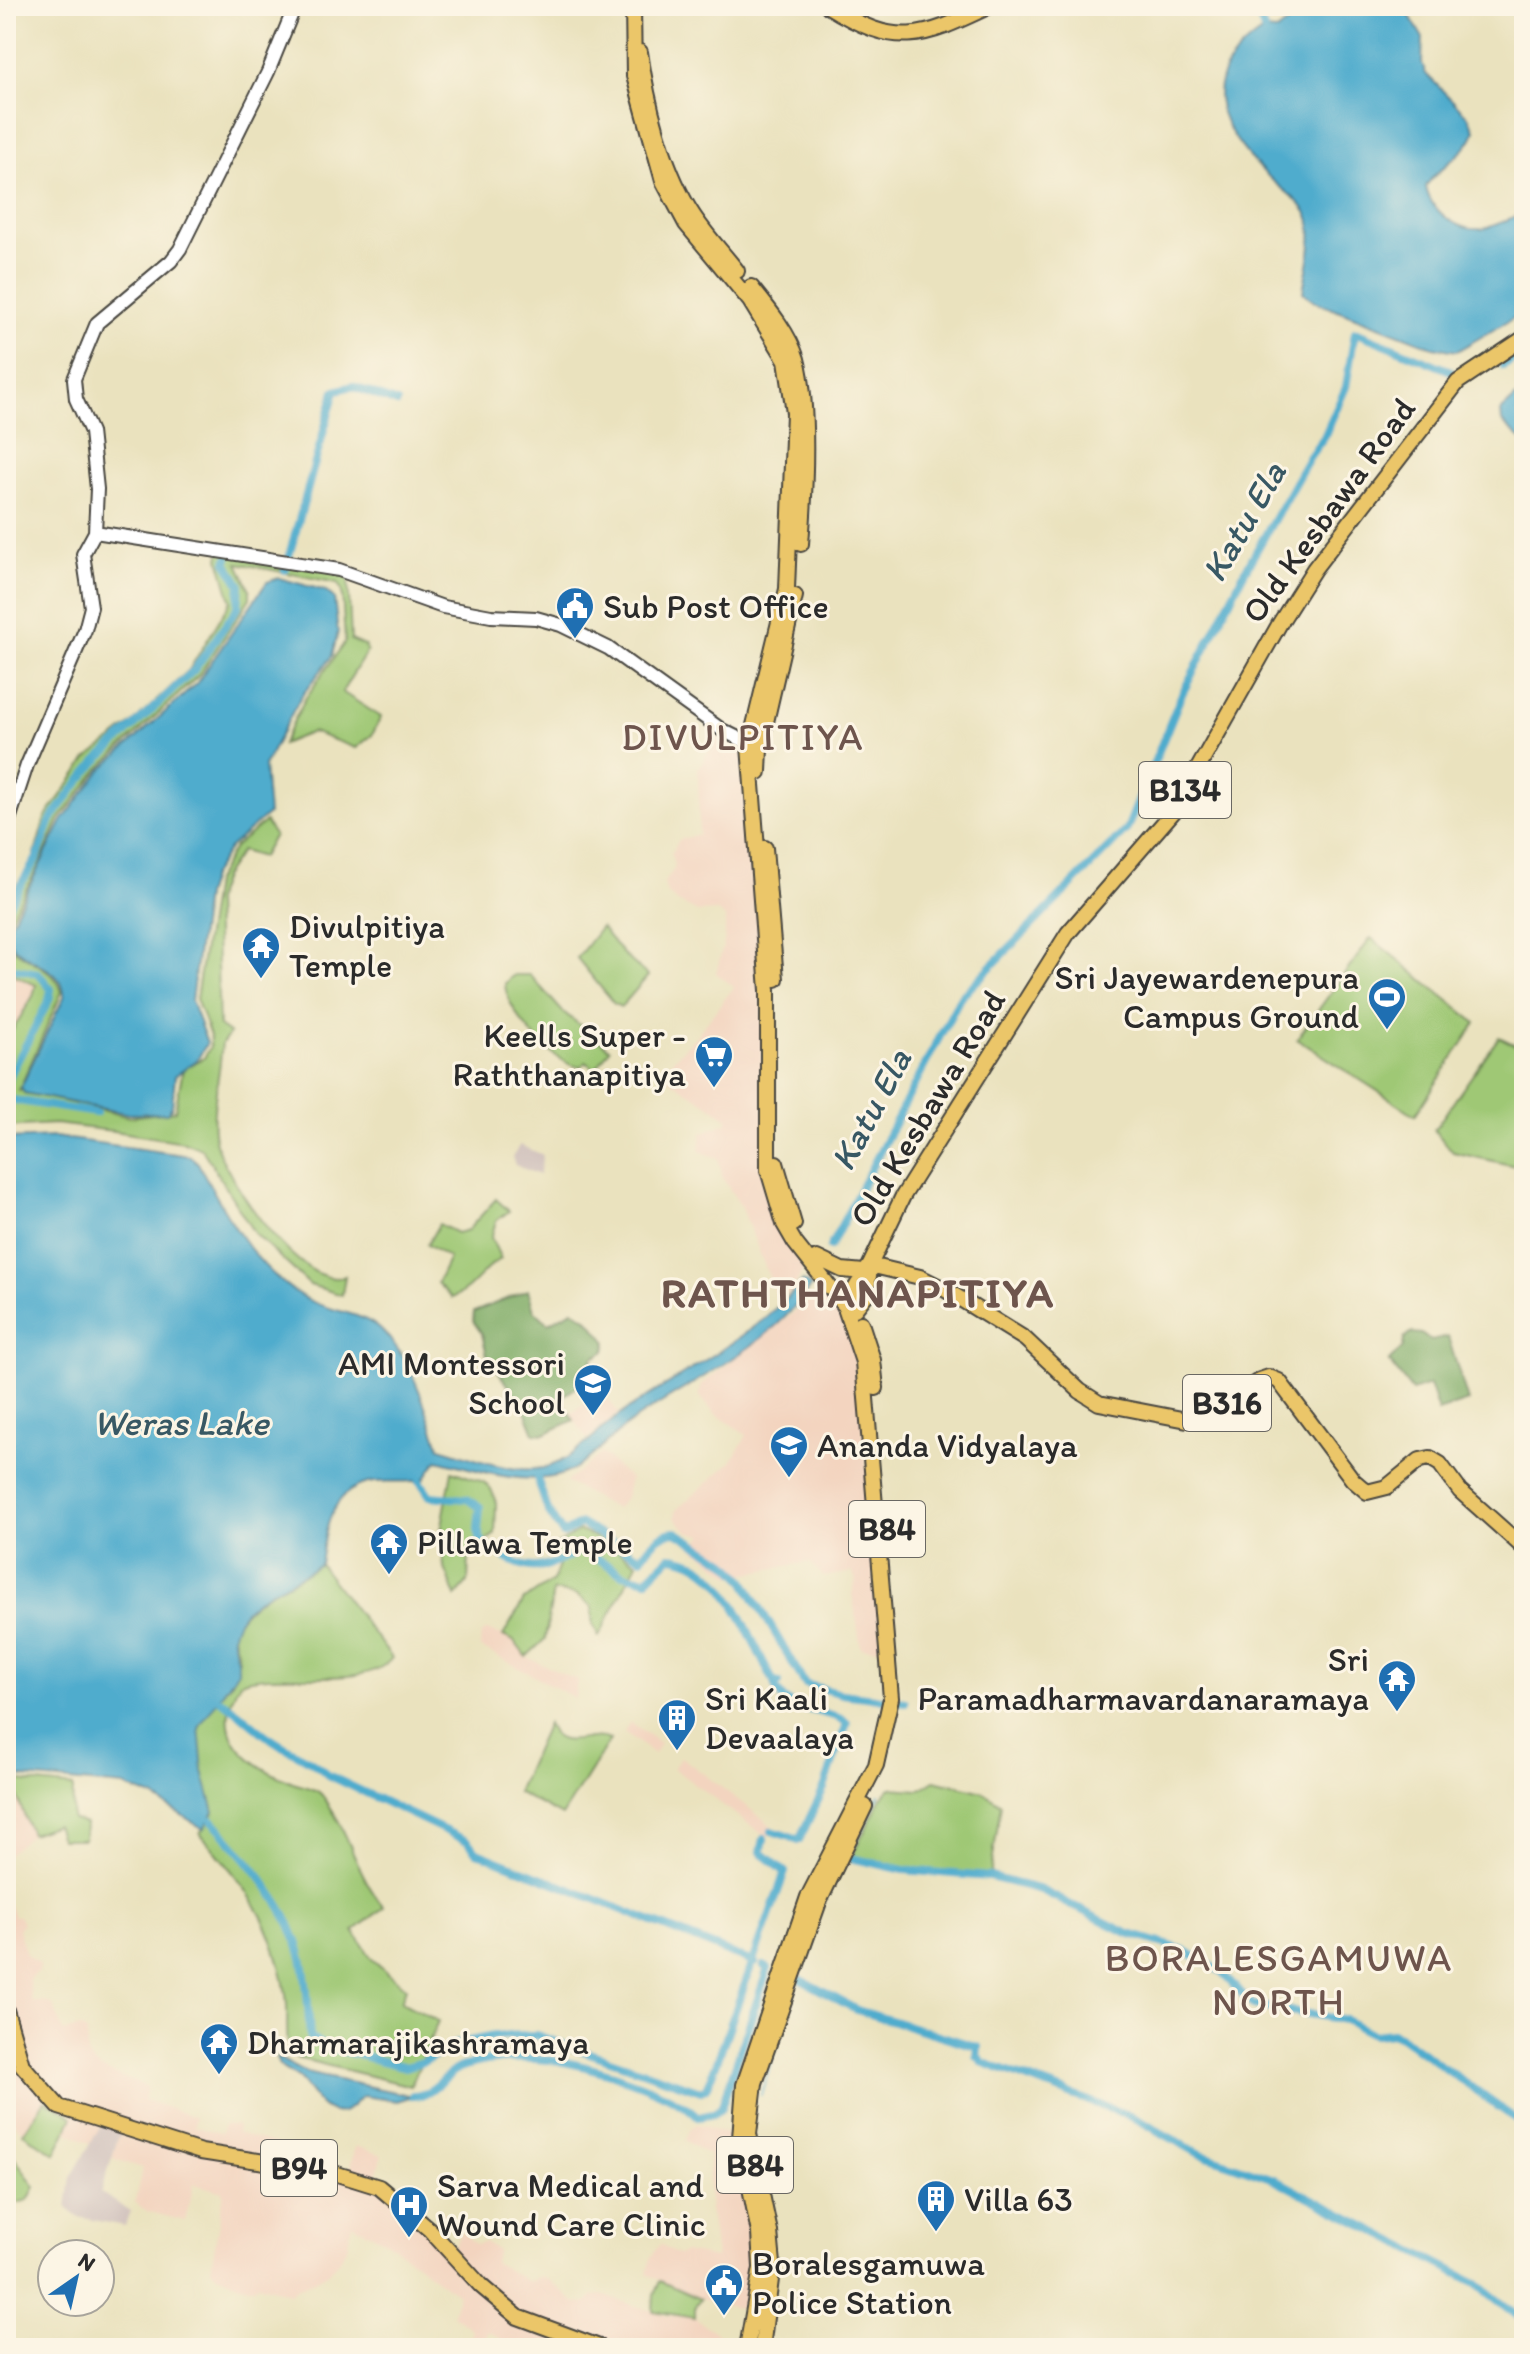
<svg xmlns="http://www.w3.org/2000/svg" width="1530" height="2354" font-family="Itim,sans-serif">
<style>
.built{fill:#f3d4bf}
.industrial{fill:#cfc0bb}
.green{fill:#9fc874;stroke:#657a50;stroke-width:2}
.forest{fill:#7fac66;stroke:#556c48;stroke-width:2}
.water{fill:#4faccd;stroke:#3d6c7c;stroke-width:2}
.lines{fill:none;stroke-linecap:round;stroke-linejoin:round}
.stream{stroke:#4faccd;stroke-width:2}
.canal{stroke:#4faccd;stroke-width:8}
.tertiary-casing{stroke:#484641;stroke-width:16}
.primary-casing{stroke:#484641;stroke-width:18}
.tertiary{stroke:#fff;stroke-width:12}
.primary{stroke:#ebc669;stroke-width:14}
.labels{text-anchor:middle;stroke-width:6;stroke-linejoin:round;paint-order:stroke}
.shield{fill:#fcf5e5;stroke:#6a6863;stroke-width:2}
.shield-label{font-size:32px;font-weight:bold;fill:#2b2b2b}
.street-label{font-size:34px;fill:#2b2b2b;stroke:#fcf5e5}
.poi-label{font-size:34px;fill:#2b2b2b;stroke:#fcf5e5;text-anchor:start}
.water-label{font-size:36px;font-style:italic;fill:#385864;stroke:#fcf5e5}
.quarter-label{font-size:38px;letter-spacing:2px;fill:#6e554d;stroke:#fcf5e5}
.district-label{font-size:42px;font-weight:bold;letter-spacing:2px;fill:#6e554d;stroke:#fcf5e5}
</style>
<rect width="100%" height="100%" fill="#fcf5e5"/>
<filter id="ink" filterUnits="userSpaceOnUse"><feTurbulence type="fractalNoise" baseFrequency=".0125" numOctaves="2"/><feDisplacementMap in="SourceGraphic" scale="16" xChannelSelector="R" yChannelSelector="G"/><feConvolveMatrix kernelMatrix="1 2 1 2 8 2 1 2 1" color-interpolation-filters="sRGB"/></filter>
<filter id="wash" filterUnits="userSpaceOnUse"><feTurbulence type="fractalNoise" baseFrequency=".006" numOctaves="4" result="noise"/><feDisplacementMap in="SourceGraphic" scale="32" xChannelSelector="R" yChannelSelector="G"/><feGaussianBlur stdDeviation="1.8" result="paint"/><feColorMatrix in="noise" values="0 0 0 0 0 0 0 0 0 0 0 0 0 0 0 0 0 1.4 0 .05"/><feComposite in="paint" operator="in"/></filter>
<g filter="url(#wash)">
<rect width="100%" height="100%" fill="#eae2be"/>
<path class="built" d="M 722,730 L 748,745 L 763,990 L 765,1188 L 772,1210 L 805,1266 L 793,1289 L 779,1302 L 742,1208 L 723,1179 L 718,1158 L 699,1151 L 702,1133 L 726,1123 L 728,1118 L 664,1076 L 669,1064 L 696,1036 L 734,987 L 716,973 L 725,939 L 725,917 L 716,911 L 698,912 L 676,901 L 667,893 L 664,883 L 675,868 L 671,854 L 679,840 L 699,834 L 698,769 Z
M 6,971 L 36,985 L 33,996 L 6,1041 Z
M 824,1289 L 839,1311 L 852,1343 L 859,1379 L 882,1649 L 861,1648 L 852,1594 L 856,1580 L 852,1572 L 824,1577 L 809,1562 L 731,1576 L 691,1546 L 704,1535 L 689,1532 L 675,1518 L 676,1510 L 731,1462 L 747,1435 L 714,1413 L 699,1395 L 702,1384 Z
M 601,1391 L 619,1413 L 587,1439 L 570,1414 Z
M 602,1453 L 630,1479 L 626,1496 L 616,1509 L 566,1482 Z
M 487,1630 L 510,1638 L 526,1657 L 577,1680 L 575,1698 L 480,1647 L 481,1634 Z
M 630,1722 L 660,1743 L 654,1754 L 624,1732 Z
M 681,1757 L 766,1821 L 777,1831 L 766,1837 L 673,1768 Z
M 6,1788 L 14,1788 L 31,1834 L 6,1856 Z
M 10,1906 L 14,1916 L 19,1916 L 23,1923 L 18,1929 L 26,1954 L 39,1964 L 39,1971 L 29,1979 L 32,2002 L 50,2003 L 55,2008 L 63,2032 L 79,2028 L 87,2032 L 87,2054 L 93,2062 L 100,2068 L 147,2087 L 144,2100 L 195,2117 L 194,2127 L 221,2133 L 224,2124 L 238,2126 L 237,2133 L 282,2145 L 276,2164 L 348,2176 L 355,2146 L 382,2155 L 373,2184 L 431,2229 L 440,2211 L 450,2217 L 437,2237 L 450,2251 L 462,2232 L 476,2244 L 485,2242 L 498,2251 L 493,2262 L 529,2282 L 538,2277 L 549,2280 L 575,2303 L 586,2304 L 594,2296 L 602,2295 L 667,2316 L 695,2318 L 719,2335 L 744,2341 L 745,2348 L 514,2348 L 489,2331 L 480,2348 L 443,2348 L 469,2347 L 472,2330 L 453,2315 L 457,2294 L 386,2241 L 352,2224 L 347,2248 L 330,2272 L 289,2293 L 258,2284 L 254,2287 L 240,2285 L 217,2275 L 211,2269 L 224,2192 L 194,2184 L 185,2221 L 146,2211 L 135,2202 L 142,2168 L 112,2158 L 118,2138 L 126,2131 L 97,2137 L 93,2144 L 67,2132 L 74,2113 L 47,2097 L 23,2133 L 6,2112 L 6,1908 Z
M 697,2124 L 740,2138 L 759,2233 L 754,2312 L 700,2299 L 647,2274 L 651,2257 L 660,2244 L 678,2255 L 684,2252 L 716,2258 L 709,2201 L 709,2155 L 685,2141 L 690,2128 Z"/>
<path class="industrial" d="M 520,1145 L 543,1155 L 539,1175 L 515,1165 L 512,1157 Z
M 102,2123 L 126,2130 L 118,2138 L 101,2193 L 130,2211 L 125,2226 L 78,2217 L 67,2208 L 71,2178 Z"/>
<path class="green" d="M 221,550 L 348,575 L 351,640 L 365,646 L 367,651 L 342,692 L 381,717 L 372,735 L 356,748 L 312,732 L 282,744 L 305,699 L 345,642 L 342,590 L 337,583 L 238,563 L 250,590 L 250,598 L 238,617 L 199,675 L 99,769 L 59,820 L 39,866 L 6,925 L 6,902 L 33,860 L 45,818 L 87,759 L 133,723 L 189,670 L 231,601 L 219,558 Z
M 265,822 L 274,835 L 262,857 L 241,851 L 223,877 L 215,901 L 219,1026 L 230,1034 L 222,1043 L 221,1052 C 219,1080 209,1117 216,1144 C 227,1179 303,1294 345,1276 L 342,1295 L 310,1285 L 254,1233 L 202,1149 L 184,1142 L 113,1131 L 55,1124 L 6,1127 L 6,1041 L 33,996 L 36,985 L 6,971 L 6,940 C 20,962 55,964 62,992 L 19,1090 L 130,1117 L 175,1111 L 183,1069 L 204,1058 L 210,1047 L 210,1036 L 196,999 L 214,883 L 235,846 Z
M 601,927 L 622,953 L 648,976 L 621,1007 L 614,1004 L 577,958 Z
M 1371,938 L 1476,1023 L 1415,1115 L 1297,1039 Z
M 514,975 L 530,975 L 562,1011 L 610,1049 L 595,1070 L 586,1062 L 580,1067 C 553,1064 505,1011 505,983 Z
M 1499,1037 L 1524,1049 L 1524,1168 L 1453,1152 L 1434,1130 Z
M 496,1199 L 509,1211 L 496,1221 L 491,1238 L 501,1259 C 484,1266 475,1288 452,1298 L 437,1283 L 449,1258 L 427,1245 L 439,1224 L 457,1233 L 468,1230 Z
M 452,1471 L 484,1482 L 492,1491 L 496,1503 L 495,1534 L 469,1555 L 468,1582 L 456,1596 L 444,1566 L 440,1536 Z
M 579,1531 L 598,1538 L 637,1563 L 599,1636 L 593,1625 L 592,1607 L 577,1595 L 553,1591 L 545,1639 L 526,1657 L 514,1641 L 503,1636 L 524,1600 L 553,1581 L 560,1563 L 550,1549 Z
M 320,1564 L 392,1658 C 365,1692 279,1667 240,1682 C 209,1735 245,1763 293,1783 C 301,1786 315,1787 321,1794 C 349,1828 356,1875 384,1907 L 354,1931 L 372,1959 L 406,1988 L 401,2002 L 438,2021 L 411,2086 L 297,2058 L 289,2050 C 285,2032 289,2013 286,1995 C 274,1920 247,1888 200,1833 L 214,1812 C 207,1788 190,1747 200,1722 C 209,1700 239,1687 238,1660 C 238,1640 224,1636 243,1614 C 264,1590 296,1582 320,1564 Z
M 547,1724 C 559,1756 588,1730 610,1740 L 562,1816 L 517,1792 Z
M 6,1776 L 11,1780 L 73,1787 L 72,1819 L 85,1824 L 84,1839 L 61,1839 L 56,1825 L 31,1834 L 14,1788 L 6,1788 Z
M 935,1780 L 983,1792 L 1001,1804 L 990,1877 L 904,1870 L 851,1858 L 882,1797 L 890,1788 L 919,1790 Z
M 45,2100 L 73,2117 L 55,2154 L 23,2133 Z
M 6,2145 L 35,2187 L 28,2200 L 6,2206 Z
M 660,2281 L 700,2299 L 695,2307 L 695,2318 L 653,2311 L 654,2295 Z"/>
<path class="forest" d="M 528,1290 L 534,1310 L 548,1323 L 573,1310 L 588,1319 L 607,1342 L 605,1351 L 592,1359 L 597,1374 L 560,1398 L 574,1420 L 545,1434 L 534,1433 L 524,1408 L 487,1355 L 482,1334 L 473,1321 L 474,1312 Z
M 1412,1333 L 1422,1334 L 1431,1341 L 1448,1337 L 1468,1401 L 1438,1411 L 1429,1385 L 1412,1391 L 1389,1361 L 1403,1347 L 1404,1339 Z"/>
<path class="water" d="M 1317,6 L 1404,6 L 1423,38 L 1422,63 L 1426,74 L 1468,116 L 1475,130 C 1470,153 1439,165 1426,186 C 1429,209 1457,232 1482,229 C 1496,226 1511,218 1524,212 L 1524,312 L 1457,351 L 1433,347 L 1314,301 L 1303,292 C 1306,270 1316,240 1309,218 C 1303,202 1283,190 1271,179 C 1217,128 1191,79 1264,30 L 1276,31 Z
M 1524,390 L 1524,442 L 1502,422 L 1501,411 Z
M 279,578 L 326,591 L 334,598 L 338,632 L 332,656 L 300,698 L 264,766 L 268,814 L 230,847 L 211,877 L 205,896 L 191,1001 L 207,1043 L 197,1060 L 175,1076 L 172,1107 L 167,1113 L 129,1114 L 24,1093 L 21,1087 L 64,997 C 66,962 9,963 7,931 L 62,821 L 101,770 L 196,684 L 267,582 Z
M 55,1137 L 190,1156 L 198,1163 C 225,1213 255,1271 307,1299 C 331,1313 357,1310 380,1329 C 413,1358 425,1409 440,1448 C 469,1456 505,1472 535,1469 C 571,1466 593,1433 621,1414 C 682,1372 754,1338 803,1281 L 811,1286 C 767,1351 688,1381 626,1426 C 605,1442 583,1470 557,1476 C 517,1485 476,1469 437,1460 L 424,1479 C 407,1484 390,1480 374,1482 C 330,1488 326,1528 320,1564 C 294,1583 240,1597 233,1634 C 231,1646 239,1658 238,1671 L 199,1727 L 203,1771 L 214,1812 L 204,1829 L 153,1797 L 124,1786 L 14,1776 L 6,1769 L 6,1139 Z
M 276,2057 L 306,2073 L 413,2096 L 397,2101 L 363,2096 C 356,2100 350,2110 343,2112 C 320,2117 311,2089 298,2078 C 289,2071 278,2070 276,2057 Z"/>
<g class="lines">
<path class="stream" d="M 845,1863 L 879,1795
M 761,2095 L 784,2021"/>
<path class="canal" d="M 1255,6 L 1264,30
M 1503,366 L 1524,353
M 285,570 L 335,391 L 352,386 L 397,403
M 6,909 L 37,858 L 51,820 L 73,790 L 96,762 L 194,670 L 238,607 L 240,584 L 226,562 L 228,558
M 6,967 L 38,973 L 51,989 L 49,1000 L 6,1083
M 6,1099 L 96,1113
M 830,1247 L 960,998 L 1127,829 L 1181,696 L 1246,569 L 1310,456 L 1324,437 L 1346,387 L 1355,332 L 1451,371
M 536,1475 L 548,1511 L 563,1534 L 581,1524 L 641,1558 C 650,1546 660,1532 676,1532 L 726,1562 L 743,1579 L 805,1684 L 842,1694 L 905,1702
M 420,1481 L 430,1496 L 467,1499 L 480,1507 L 478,1530 L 482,1543 C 524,1571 537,1577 581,1549 L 623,1574 L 646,1580 L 670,1557 C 728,1560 750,1643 774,1682 L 779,1683
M 220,1700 C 240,1711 252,1726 270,1738 C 290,1752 311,1758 328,1775 L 467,1841 L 477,1852 L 755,1963
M 212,1820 C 249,1862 288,1902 302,1958 C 308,1983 308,2012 310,2038 L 327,2047 L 406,2067 L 425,2061 L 455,2044 L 494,2036 L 536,2035 L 701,2091 L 706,2088 L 715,2067 L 785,1872 L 761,1852 L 764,1839
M 772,1831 L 799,1840 L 824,1788 L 847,1723 C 828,1707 780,1715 774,1682
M 851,1858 L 904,1870 L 990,1877 L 1041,1890 L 1127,1933 L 1184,1950 L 1220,1971 L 1253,2005 L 1345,2020 L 1374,2035 L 1392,2033 L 1401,2037 L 1524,2125
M 798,1978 L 857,2010 L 978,2047 L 977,2056 L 984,2063 L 1133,2117 L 1198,2153 L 1274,2179 L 1476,2283 L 1524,2321
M 413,2096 C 436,2095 445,2071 465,2066 C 490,2058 524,2057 550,2060 C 586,2064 674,2091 698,2117 L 713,2114 L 721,2108 L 768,1968 L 764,1966"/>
</g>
</g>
<g filter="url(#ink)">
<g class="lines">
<g class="tertiary-casing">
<path id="tertiary" d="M 95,532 L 339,570 L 443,607 L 491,616 L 536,618 L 561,625 L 608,648 L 722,730 L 756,747
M 6,829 L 27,765 L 85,630 L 91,607 L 83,554 L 95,532 L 97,489 L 91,432 L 76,399 L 74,379 L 97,323 L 171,261 L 180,249 L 268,72 L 295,6"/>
</g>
<g class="primary-casing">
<path id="primary" d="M 633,6 L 634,76 L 663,181 L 686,224 L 750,301 L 786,360 L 794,413 L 787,589 L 749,746 L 768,990 L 768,1170 L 784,1224 L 795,1243 L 844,1305 L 863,1362 L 891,1698 L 876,1765 L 808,1897 L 744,2085 L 740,2138 L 759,2233 L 761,2268 L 747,2348
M 828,6 C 897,49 921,39 990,6
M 640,52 C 647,102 662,163 688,207 C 701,230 721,250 737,271
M 751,287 C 768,308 789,333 797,359 C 810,408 805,493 801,544
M 759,772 L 760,748 L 795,596
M 765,848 L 776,979
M 776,1163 L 794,1224
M 817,1258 L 842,1270 L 864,1272
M 870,1265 L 920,1277 L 946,1290 L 1025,1339 L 1080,1391 L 1099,1403 L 1187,1420 L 1205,1418 L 1260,1380 L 1269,1377 L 1279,1381 L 1353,1480 L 1367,1492 L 1387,1487 L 1420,1460 L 1430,1458 L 1440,1464 L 1460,1491 L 1524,1548
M 849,1298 L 870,1265 L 903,1196 L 1068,933 L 1174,811 L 1280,623 L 1314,569 L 1458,382 L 1524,338
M 855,1309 L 866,1295 L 870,1269
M 861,1323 L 873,1360 L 876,1388
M 6,2010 L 22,2065 L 59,2107 L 201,2152 L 334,2173 L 379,2187 L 430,2230 L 481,2286 L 518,2317 L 602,2348
M 762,2348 L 773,2264 L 770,2232 L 749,2134 L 755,2083 L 819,1902 L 865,1806"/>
</g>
<use href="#tertiary" class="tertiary"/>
<use href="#primary" class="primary"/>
</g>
</g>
<defs>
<g id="civic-pin" transform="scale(2)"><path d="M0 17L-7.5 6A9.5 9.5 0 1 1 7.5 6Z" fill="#1f6fb2" stroke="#fcf5e5"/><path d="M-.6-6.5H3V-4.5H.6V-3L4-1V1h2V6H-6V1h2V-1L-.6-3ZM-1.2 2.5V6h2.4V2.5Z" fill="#fff"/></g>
<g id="temple-pin" transform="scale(2)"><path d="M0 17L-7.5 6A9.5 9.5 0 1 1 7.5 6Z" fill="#1f6fb2" stroke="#fcf5e5"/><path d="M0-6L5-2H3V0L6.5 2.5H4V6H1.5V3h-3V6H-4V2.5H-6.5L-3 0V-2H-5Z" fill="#fff"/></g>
<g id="stadium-pin" transform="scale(2)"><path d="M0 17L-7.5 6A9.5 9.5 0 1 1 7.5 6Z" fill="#1f6fb2" stroke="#fcf5e5"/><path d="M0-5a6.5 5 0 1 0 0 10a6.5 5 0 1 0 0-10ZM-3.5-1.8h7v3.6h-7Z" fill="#fff"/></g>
<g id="supermarket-pin" transform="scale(2)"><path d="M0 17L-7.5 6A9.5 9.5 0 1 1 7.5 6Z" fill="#1f6fb2" stroke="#fcf5e5"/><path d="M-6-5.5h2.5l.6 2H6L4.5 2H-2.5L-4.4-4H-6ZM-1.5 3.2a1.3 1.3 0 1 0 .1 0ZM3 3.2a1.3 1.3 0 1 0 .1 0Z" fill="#fff"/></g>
<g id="school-pin" transform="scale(2)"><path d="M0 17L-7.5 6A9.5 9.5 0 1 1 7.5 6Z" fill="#1f6fb2" stroke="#fcf5e5"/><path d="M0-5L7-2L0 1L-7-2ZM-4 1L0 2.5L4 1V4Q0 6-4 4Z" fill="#fff"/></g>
<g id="building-pin" transform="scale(2)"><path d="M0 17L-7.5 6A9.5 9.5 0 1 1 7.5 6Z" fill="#1f6fb2" stroke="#fcf5e5"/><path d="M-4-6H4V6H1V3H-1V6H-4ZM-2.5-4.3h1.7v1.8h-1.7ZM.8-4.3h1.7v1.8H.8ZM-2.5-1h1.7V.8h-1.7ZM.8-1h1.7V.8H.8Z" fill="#fff"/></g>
<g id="hospital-pin" transform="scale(2)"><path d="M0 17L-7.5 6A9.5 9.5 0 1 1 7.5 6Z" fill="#1f6fb2" stroke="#fcf5e5"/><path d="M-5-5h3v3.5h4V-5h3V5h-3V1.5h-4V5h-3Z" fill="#fff"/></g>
</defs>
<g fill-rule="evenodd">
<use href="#civic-pin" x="575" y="606"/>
<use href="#temple-pin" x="261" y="946"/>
<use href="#stadium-pin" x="1387" y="997"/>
<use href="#supermarket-pin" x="714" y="1055"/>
<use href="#school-pin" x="593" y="1383"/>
<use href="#school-pin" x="789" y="1445"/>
<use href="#temple-pin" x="389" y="1542"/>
<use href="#temple-pin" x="1397" y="1679"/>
<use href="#building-pin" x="677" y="1718"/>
<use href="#temple-pin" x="219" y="2042"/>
<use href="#building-pin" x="936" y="2199"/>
<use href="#hospital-pin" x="409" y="2205"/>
<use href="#civic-pin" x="724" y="2283"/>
</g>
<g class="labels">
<g class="shield">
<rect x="1139" y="762" width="92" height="56" rx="6"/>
<rect x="1183" y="1375" width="88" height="56" rx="6"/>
<rect x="849" y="1501" width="76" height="56" rx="6"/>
<rect x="717" y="2137" width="76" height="56" rx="6"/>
<rect x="261" y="2140" width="76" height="56" rx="6"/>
</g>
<g class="shield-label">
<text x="1185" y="801">B134</text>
<text x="1227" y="1414">B316</text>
<text x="887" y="1540">B84</text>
<text x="755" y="2176">B84</text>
<text x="299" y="2179">B94</text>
</g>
<g class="street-label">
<text transform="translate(1328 510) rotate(-54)" y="12">Old Kesbawa Road</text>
<text transform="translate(927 1108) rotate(-59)" y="12">Old Kesbawa Road</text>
</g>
<g class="poi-label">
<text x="603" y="618">Sub Post Office</text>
<text x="289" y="938">Divulpitiya<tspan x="289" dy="39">Temple</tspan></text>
<text x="1359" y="989" text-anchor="end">Sri Jayewardenepura<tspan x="1359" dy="39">Campus Ground</tspan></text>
<text x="686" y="1047" text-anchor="end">Keells Super -<tspan x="686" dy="39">Raththanapitiya</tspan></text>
<text x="565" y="1375" text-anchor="end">AMI Montessori<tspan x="565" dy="39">School</tspan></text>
<text x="817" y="1457">Ananda Vidyalaya</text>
<text x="417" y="1554">Pillawa Temple</text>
<text x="1369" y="1671" text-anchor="end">Sri<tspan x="1369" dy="39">Paramadharmavardanaramaya</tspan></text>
<text x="705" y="1710">Sri Kaali<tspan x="705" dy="39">Devaalaya</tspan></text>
<text x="247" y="2054">Dharmarajikashramaya</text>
<text x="437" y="2197">Sarva Medical and<tspan x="437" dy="39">Wound Care Clinic</tspan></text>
<text x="964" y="2211">Villa 63</text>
<text x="752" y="2275">Boralesgamuwa<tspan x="752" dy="39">Police Station</tspan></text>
</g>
<g class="water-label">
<text transform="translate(1243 521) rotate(-60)" y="13">Katu Ela</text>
<text transform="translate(870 1109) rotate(-62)" y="13">Katu Ela</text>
<text x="181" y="1435">Weras Lake</text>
</g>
<g class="quarter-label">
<text x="743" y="750">DIVULPITIYA</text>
<text x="1279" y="1971">BORALESGAMUWA<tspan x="1279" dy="44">NORTH</tspan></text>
</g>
<g class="district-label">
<text x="858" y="1307">RATHTHANAPITIYA</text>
</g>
</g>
<rect width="1530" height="2354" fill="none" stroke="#fcf5e5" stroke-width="32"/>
<g transform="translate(76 2278) rotate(34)"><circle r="38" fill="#fcf5e5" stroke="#a8a49b" stroke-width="2"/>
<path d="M0-6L14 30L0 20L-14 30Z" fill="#1f6fb2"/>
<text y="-12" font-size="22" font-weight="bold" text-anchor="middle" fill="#2b2b2b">N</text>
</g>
</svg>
